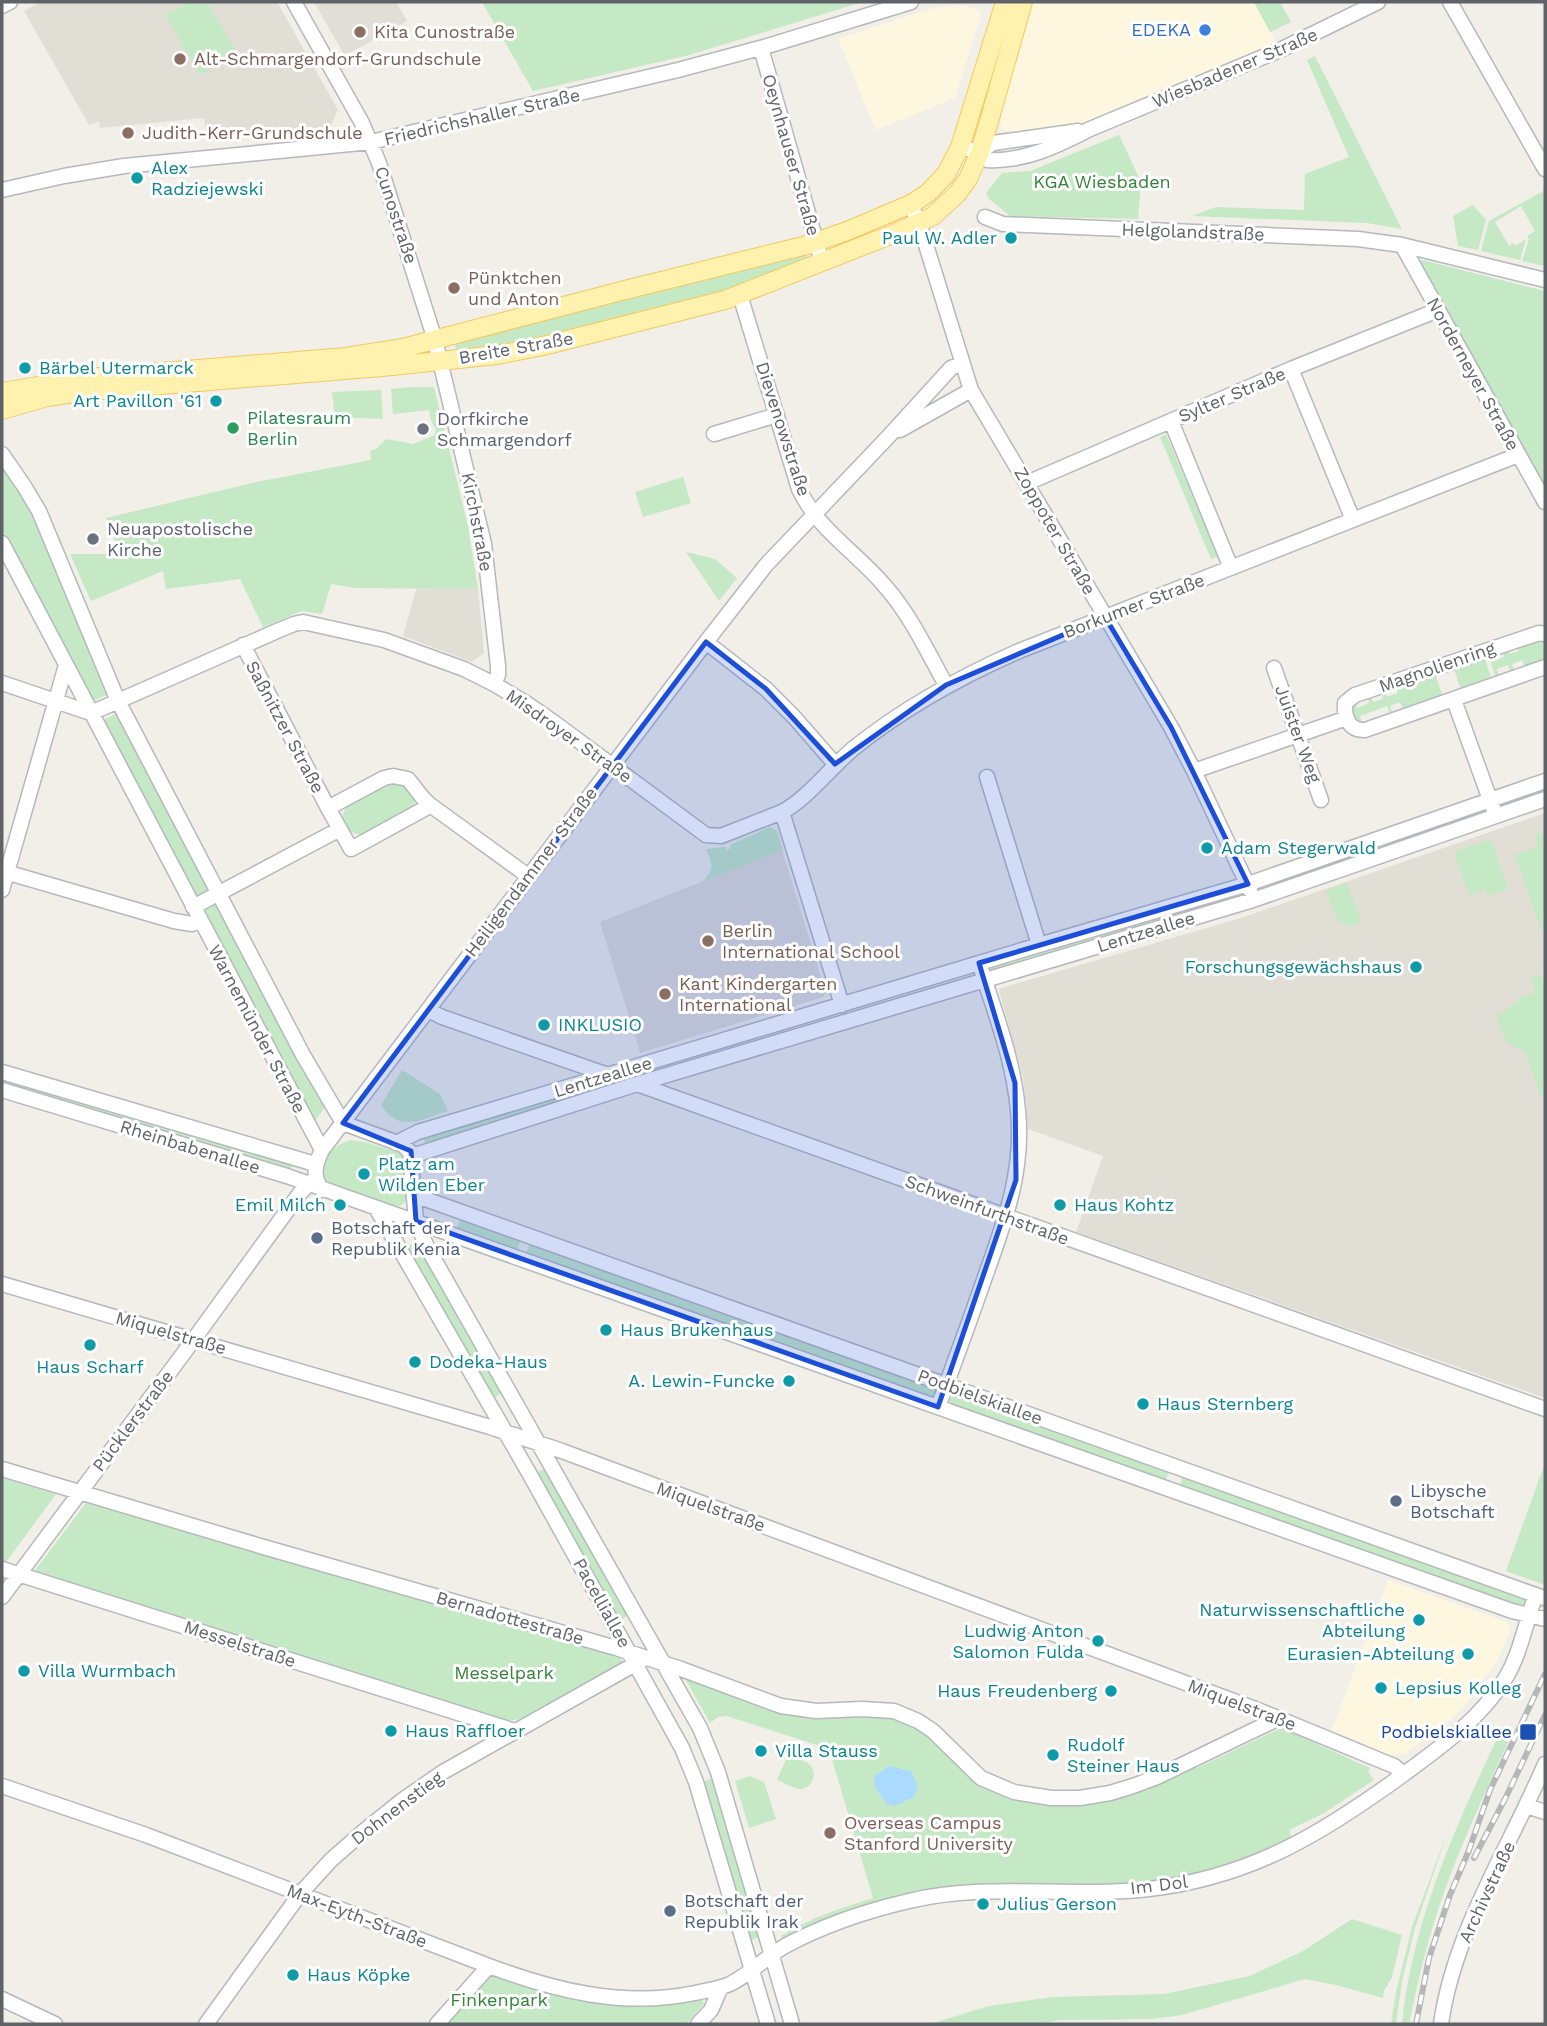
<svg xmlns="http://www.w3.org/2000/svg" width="1547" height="2026" font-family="'Work Sans',sans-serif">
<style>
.commercial{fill:#fef7e0}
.education{fill:#e1ded6}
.green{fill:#c5e8c5}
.water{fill:#aadaff}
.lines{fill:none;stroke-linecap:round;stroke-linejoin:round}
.minor-casing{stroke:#b5b8bc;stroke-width:17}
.major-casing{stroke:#f2c960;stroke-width:20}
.minor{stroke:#fff;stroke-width:14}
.major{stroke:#fff2af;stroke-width:18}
.rail-casing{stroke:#b6b7b8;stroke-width:6}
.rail{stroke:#fff;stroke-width:3.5;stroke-dasharray:10;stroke-linecap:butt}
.marked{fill:#1d4ed8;fill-opacity:0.2;stroke:#1d4ed8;stroke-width:5;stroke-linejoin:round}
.shop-dot{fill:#3f7fe0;stroke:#fff;stroke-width:2.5}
.education-dot{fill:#8d6e63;stroke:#fff;stroke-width:2.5}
.culture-dot{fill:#0f9aa8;stroke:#fff;stroke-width:2.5}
.leisure-dot{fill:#2e9e5b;stroke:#fff;stroke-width:2.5}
.worship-dot{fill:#6b7280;stroke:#fff;stroke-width:2.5}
.service-dot{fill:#5c6f8a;stroke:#fff;stroke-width:2.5}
.transit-dot{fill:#1a4fb4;stroke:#fff;stroke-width:2.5}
.labels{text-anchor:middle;stroke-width:6;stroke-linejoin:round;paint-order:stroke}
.shop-label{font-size:18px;fill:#366cbe;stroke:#fff;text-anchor:end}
.education-label{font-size:18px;fill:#785e54;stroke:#fff;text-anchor:start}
.street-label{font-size:18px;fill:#5f6368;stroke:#fff}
.culture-label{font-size:18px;fill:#0d838f;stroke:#fff;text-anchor:start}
.park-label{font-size:18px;fill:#348238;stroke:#fff}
.leisure-label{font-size:18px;fill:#27864d;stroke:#fff;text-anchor:start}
.worship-label{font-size:18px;fill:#5b616d;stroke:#fff;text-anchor:start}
.service-label{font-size:18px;fill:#4e5e75;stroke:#fff;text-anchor:start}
.transit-label{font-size:18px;fill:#164399;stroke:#fff;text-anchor:end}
</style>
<rect width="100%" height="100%" fill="#f1efe8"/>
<path class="commercial" d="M 1032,2 L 1254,2 L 1277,45 L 1273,44 L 1093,119 L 1068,126 L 1013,134 L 1013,130 L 1007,131 L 1002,129 L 1000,123 L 1001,118 L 998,116 Z
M 961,5 L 977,9 L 981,15 L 955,98 L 876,130 L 838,39 L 934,8 Z
M 1388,1580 L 1507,1622 L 1511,1629 L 1495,1665 L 1463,1707 L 1444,1725 L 1406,1753 L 1389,1755 L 1332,1730 Z"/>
<path class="education" d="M 40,2 L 277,2 L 338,110 L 328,131 L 207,142 L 204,118 L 100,128 L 99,121 L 89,125 L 24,11 Z
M 314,2 L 396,2 L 407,21 L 345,56 Z
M 416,589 L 478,589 L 484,653 L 472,662 L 403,636 Z
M 1545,813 L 1545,1398 L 1076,1232 L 1103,1156 L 1028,1129 L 1023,1078 L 999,991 L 1001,988 L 1241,918 Z
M 782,850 L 826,993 L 823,997 L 640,1053 L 600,922 Z"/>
<path class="green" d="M 188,2 L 207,2 L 237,53 L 200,75 L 165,15 Z
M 482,2 L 863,2 L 689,55 L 533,91 Z
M 1254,2 L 1280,2 L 1291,22 L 1270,32 Z
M 1315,56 L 1402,229 L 1367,223 L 1192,216 L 1216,207 L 1304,210 L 1305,174 L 1349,157 L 1307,60 Z
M 1119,135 L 1141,182 L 1138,219 L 1010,216 L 989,199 L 986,193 L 1002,173 L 1030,171 Z
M 1545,190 L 1545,266 L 1522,261 L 1529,239 L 1527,236 L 1535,231 L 1521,206 L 1495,222 L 1509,246 L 1514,243 L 1516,246 L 1526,239 L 1520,260 L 1481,251 L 1489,221 Z
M 1473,205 L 1486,220 L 1478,250 L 1458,246 L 1453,216 Z
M 805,251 L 808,261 L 718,295 L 517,345 L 457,354 L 454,341 Z
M 1422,260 L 1545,291 L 1545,489 L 1415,265 Z
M 410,387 L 434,387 L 468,526 L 478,589 L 356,588 L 331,584 L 322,614 L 302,611 L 263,627 L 240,579 L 166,589 L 163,571 L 91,601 L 70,554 L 120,554 L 106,518 L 252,483 L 371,460 L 370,451 L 376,449 L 386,439 L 413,444 L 435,435 L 435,431 L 436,430 L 431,420 L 429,410 L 393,414 L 391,389 Z
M 381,390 L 383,419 L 335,417 L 332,392 Z
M 1166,434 L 1218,557 L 1211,559 L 1160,437 Z
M 2,465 L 29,504 L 109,694 L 92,701 L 2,531 Z
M 683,477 L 691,503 L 643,517 L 635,492 Z
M 686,552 L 715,559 L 737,578 L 719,601 Z
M 1543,638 L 1545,641 L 1545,661 L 1525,668 L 1522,660 L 1512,664 L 1514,672 L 1511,674 L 1508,665 L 1497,669 L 1499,677 L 1496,679 L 1488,654 L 1490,653 L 1493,661 L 1504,657 L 1502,649 L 1507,648 L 1510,654 L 1519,651 L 1517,644 Z
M 1484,656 L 1492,680 L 1461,690 L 1453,666 Z
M 1434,672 L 1443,697 L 1404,710 L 1400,702 L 1390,706 L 1393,714 L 1391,715 L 1387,706 L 1360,716 L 1362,724 L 1353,719 L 1350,704 L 1354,700 L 1357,708 L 1369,703 L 1367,695 L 1370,694 L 1373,702 L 1383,699 L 1381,691 L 1384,690 L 1387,697 L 1398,693 L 1396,686 Z
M 119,712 L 211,888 L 194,897 L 102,721 Z
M 401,780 L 415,797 L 414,805 L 410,812 L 362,835 C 351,834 344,828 342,817 L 347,805 L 386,782 Z
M 1482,808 L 1484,816 L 1258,891 L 1257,888 Z
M 770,827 L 777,831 L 783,850 L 702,882 C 715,869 713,865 706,849 L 725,847 L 727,850 L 731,848 L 730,845 Z
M 1545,832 L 1545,941 L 1515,855 L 1538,847 L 1535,835 Z
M 1491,839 L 1508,889 L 1488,896 L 1485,889 L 1469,895 L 1454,852 Z
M 1347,883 L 1361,920 C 1356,928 1346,928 1341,921 L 1338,922 L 1326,890 Z
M 1239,893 L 1241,897 L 989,972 L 987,966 Z
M 218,903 L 325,1107 L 313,1124 L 202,912 Z
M 1541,974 L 1545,987 L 1545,1098 L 1542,1099 L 1525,1052 L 1506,1042 L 1496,1015 L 1506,1011 L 1511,1005 L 1518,1002 L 1517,998 L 1533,994 L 1535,992 L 1531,978 Z
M 402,1070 L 440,1094 L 448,1111 C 422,1119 399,1134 381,1105 Z
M 2,1076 L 293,1164 L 289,1172 L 2,1086 Z
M 600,1084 L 602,1089 L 426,1145 L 423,1137 Z
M 350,1140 L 365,1142 L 400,1153 L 404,1157 L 407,1196 C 406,1203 402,1205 396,1208 L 324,1183 C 318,1163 331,1146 350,1140 Z
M 461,1217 L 521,1240 L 517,1250 L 456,1230 Z
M 530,1243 L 937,1388 L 934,1398 L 526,1254 Z
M 403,1244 L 419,1245 L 503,1393 L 491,1399 Z
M 953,1393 L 1170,1470 L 1165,1481 L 948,1404 Z
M 1545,1463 L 1545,1585 L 1506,1571 Z
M 546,1468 L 629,1615 L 618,1622 L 534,1474 Z
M 1184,1475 L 1528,1597 L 1525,1609 L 1179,1486 Z
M 2,1478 L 56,1494 L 4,1565 L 2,1565 Z
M 86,1503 L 620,1658 L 623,1663 L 621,1666 L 525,1718 L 508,1721 L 497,1720 L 33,1573 Z
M 683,1675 L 756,1702 L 901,1718 L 932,1735 L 962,1765 L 1051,1803 L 1195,1764 L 1197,1768 L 1281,1728 L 1370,1768 L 1368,1772 L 1374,1780 L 1324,1813 L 1289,1830 L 1293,1840 L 1253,1858 L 1192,1876 L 1148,1883 L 1097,1886 L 995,1884 L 783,1942 L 781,1936 C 809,1918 841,1908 873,1898 L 829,1749 L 727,1716 L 718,1717 L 710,1723 Z
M 1502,1728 L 1512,1733 C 1484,1796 1453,1859 1433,1926 C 1423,1958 1416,1991 1409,2024 L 1402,2024 C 1412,1920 1458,1821 1502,1728 Z
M 788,1755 C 794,1758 804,1760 809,1764 C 819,1773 812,1790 799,1789 C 792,1788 784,1782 777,1780 Z
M 750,1776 L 764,1782 L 776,1819 L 749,1828 L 735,1781 Z
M 714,1777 L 761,1937 L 748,1941 L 701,1783 Z
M 1449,1828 L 1415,1928 L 1402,1981 L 1396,2024 L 1391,2024 L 1396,1992 L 1412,1927 Z
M 1352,1919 L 1402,1935 L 1392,1977 L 1384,1991 L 1383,1998 L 1336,1985 L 1305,1979 L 1182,2015 L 1152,2019 L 1059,2020 L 1041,2024 L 930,2024 L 989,2006 L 1052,1997 L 1164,1994 L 1250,1976 L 1303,1951 Z
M 497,1973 L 539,1988 L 701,1996 L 704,2004 L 686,2024 L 442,2024 L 488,1976 Z"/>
<path class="water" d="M 889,1766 L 911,1771 L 918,1786 L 914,1797 L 894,1806 L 887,1804 L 874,1786 L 875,1776 Z"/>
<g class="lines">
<g class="minor-casing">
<path id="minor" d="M 294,2 L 362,123 L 379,163 L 435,340 L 484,544 L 498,666 L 498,675 L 494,684
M 1450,2 L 1545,169
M 2,6 L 10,2
M 761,48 L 822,262
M 960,147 L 980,152 L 987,160 C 1024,162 1057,146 1090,129 L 1280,50 L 1378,2
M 980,152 L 993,143 L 1078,131
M 2,190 L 64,176 L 124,166 L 371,142 L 678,70 L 764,47 L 911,2
M 911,204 L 922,232 L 971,390 L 1171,727 L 1194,771 L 1250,890
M 985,217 L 1003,224 L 1358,239 L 1402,245 L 1545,280
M 1402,245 L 1545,502
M 740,295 L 799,489 C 818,530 856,552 884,585 C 910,614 927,651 946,685
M 1291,369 L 1353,520
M 1171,421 L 1231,568
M 900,430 L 971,390
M 714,434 L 777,415
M 2,454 L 24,486 L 39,511 L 118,701 L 303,1055 L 343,1123
M 1027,483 L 1291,369 L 1438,310
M 2,543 L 322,1150
M 1545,634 L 1539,633 L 1355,695 L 1345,703 C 1344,717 1349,731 1365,730 L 1545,667
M 706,642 L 766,689 L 794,717 L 835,764
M 243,645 L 328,808
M 1274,668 L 1321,800
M 2,683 L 91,713 L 277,631 L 294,624 L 303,622 L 384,640 L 464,669 L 494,684 L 526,703 L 552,721 L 706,835 L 721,836 L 782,812 L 842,1005
M 1454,700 L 1493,808
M 1194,771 L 1347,718
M 393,776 L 408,779 L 422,797 L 429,804 L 424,809 L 351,849 L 328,808 L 384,778 Z
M 987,777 L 1039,945
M 429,804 L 528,876
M 782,812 C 807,799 831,767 854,748 C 905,707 960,677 1019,651 L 1518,455
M 2,871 L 174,921 L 192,924 L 200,920
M 2,890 L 66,665
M 193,907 L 340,829
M 428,1010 L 442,1017 L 611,1076
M 2,1072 L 315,1164
M 637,1084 L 1545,1409
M 2,1090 L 287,1176 L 1512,1611 L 1545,1619
M 343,1123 L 403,1145 L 410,1152 L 416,1221 L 427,1247 L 700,1728 L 718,1772 L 792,2024
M 396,1143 L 418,1132 L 1039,945 L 1248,884 L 1545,781
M 412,1156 L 637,1084 L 1253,900 L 1545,799
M 322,1190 C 312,1175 315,1165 322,1150 L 706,642 L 766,565 L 889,436 L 951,368 L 962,363
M 414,1195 L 1544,1598
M 376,1208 L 529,1473 L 682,1748 L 696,1782 L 768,2024
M 2,1284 L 490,1427 L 562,1451 L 1258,1710 L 1394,1766 L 1404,1774
M 938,1407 C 954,1364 970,1320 985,1277 C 1005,1221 1024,1171 1018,1111 C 1014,1063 997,1018 982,972
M 2,1469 L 267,1548 L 616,1648 L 681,1669 L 781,1706 L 816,1711 L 862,1709 L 894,1711 L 918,1721 L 933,1731 L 981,1778 L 1014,1792 L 1051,1798 L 1080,1798 L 1110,1793 L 1133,1786 L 1157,1777 L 1252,1731 L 1271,1722 L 1273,1716
M 2,1569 L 515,1731
M 2,1597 L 189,1346 L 300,1193 L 312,1181
M 2,1786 L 146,1835 L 489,1966 C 556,1991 624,2008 695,1993 C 707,1990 719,1989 730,1984 C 750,1974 766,1957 785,1946 C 824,1925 866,1911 909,1901 C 988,1882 1069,1898 1149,1889 C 1252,1877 1323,1833 1404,1774 C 1442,1746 1479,1720 1505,1679 C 1521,1653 1525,1623 1536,1595
M 1527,1806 L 1545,1812
M 2,1999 L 55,2024
M 206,2024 L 300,1894 L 331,1860 L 364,1831 L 404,1799 L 443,1772 L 644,1659
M 437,2024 L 489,1966
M 698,2024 L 711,2010 L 721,1987
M 1441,2024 C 1454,1931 1509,1849 1545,1764"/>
</g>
<g class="major-casing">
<path id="major" d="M 2,392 L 87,378 L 346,357 L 403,348 L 625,290 L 807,245 L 847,231 L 911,204 L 928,193 L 946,174 L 960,147 L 1005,2
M 2,410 L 47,397 L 88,391 L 382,367 L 497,355 L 543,346 L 725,300 L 893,234 L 933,216 L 957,194 L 968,179 L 980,152 L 990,118 L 1023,2"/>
</g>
<use href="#minor" class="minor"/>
<use href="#major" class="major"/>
<g class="rail-casing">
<path id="rail" d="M 1474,1858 L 1505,1799 L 1545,1715
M 1416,2024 L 1429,1958 L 1450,1895 L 1469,1850 L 1490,1790 L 1545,1674"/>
</g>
<use href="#rail" class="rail"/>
</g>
<path class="marked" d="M 1105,617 L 1171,727 L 1248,884 L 979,963 L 1015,1083 L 1016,1180 L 938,1407 L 416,1221 L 411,1151 L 343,1123 L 706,642 L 766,689 L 835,764 L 946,685 Z"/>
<circle class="shop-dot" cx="1205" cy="30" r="7"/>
<g class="education-dot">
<circle cx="360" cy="32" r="7"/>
<circle cx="180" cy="59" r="7"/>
<circle cx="128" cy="133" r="7"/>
<circle cx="454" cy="288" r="7"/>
<circle cx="708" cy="941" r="7"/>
<circle cx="665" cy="994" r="7"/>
<circle cx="830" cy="1833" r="7"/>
</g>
<g class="culture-dot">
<circle cx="137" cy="178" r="7"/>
<circle cx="1011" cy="238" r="7"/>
<circle cx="25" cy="368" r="7"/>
<circle cx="216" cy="401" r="7"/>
<circle cx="1207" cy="848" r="7"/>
<circle cx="1416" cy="967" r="7"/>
<circle cx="544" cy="1025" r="7"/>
<circle cx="364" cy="1174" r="7"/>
<circle cx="340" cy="1205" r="7"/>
<circle cx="1060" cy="1205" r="7"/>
<circle cx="606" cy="1330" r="7"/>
<circle cx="90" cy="1345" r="7"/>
<circle cx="415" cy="1362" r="7"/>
<circle cx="789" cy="1381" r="7"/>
<circle cx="1143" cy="1404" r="7"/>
<circle cx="1419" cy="1620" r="7"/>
<circle cx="1098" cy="1641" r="7"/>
<circle cx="1468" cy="1654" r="7"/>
<circle cx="24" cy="1671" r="7"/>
<circle cx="1381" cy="1688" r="7"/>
<circle cx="1111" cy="1691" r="7"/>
<circle cx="391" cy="1731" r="7"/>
<circle cx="761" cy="1751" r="7"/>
<circle cx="1053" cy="1755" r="7"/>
<circle cx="983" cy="1904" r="7"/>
<circle cx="293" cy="1975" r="7"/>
</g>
<circle class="leisure-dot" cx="233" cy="428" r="7"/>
<g class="worship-dot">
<circle cx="423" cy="429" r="7"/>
<circle cx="93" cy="539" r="7"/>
</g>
<g class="service-dot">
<circle cx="317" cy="1238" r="7"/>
<circle cx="1396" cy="1501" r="7"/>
<circle cx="670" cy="1911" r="7"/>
</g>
<rect class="transit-dot" x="1519" y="1723" width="18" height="18" rx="3.5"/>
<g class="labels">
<g class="shop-label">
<text x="1191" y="36">EDEKA</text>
</g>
<g class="education-label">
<text x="374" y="38">Kita Cunostraße</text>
<text x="194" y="65">Alt-Schmargendorf-Grundschule</text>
<text x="142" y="139">Judith-Kerr-Grundschule</text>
<text x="468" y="284">Pünktchen<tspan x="468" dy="21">und Anton</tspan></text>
<text x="722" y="937">Berlin<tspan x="722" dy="21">International School</tspan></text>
<text x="679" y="990">Kant Kindergarten<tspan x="679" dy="21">International</tspan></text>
<text x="844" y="1829">Overseas Campus<tspan x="844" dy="21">Stanford University</tspan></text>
</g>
<g class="street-label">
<text transform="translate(1235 68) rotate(-23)" y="6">Wiesbadener Straße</text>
<text transform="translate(482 117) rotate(-13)" y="6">Friedrichshaller Straße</text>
<text transform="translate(791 155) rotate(74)" y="6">Oeynhauser Straße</text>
<text transform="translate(396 215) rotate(72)" y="6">Cunostraße</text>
<text transform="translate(1193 232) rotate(2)" y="6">Helgolandstraße</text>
<text transform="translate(516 348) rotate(-10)" y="6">Breite Straße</text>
<text transform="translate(1473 374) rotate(61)" y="6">Norderneyer Straße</text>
<text transform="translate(1232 395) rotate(-23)" y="6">Sylter Straße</text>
<text transform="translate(783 429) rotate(72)" y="6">Dievenowstraße</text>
<text transform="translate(477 522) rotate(79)" y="6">Kirchstraße</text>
<text transform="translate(1055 531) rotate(60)" y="6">Zoppoter Straße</text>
<text transform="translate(1134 606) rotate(-21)" y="6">Borkumer Straße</text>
<text transform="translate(1437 667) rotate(-19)" y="6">Magnolienring</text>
<text transform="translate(285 727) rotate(62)" y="6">Saßnitzer Straße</text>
<text transform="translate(1298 734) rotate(70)" y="6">Juister Weg</text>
<text transform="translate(569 736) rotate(35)" y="6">Misdroyer Straße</text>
<text transform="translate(531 872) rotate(-53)" y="6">Heiligendammer Straße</text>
<text transform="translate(1146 932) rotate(-17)" y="6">Lentzeallee</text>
<text transform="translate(257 1029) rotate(62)" y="6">Warnemünder Straße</text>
<text transform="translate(603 1077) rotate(-17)" y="6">Lentzeallee</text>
<text transform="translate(190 1147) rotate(17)" y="6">Rheinbabenallee</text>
<text transform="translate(987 1210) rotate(20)" y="6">Schweinfurthstraße</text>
<text transform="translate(171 1333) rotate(16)" y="6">Miquelstraße</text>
<text transform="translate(980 1397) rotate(20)" y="6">Podbielskiallee</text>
<text transform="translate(133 1421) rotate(-53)" y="6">Pücklerstraße</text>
<text transform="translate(711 1507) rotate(20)" y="6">Miquelstraße</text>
<text transform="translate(602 1603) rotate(61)" y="6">Pacelliallee</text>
<text transform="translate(510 1618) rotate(16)" y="6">Bernadottestraße</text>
<text transform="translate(240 1644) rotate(18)" y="6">Messelstraße</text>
<text transform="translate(1242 1705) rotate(21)" y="6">Miquelstraße</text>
<text transform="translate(397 1808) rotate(-37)" y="6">Dohnenstieg</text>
<text transform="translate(1159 1885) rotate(-7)" y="6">Im Dol</text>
<text transform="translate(1487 1892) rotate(-65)" y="6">Archivstraße</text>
<text transform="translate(357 1916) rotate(21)" y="6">Max-Eyth-Straße</text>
</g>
<g class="culture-label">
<text x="151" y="174">Alex<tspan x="151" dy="21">Radziejewski</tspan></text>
<text x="997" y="244" text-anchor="end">Paul W. Adler</text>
<text x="39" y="374">Bärbel Utermarck</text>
<text x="202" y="407" text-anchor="end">Art Pavillon '61</text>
<text x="1221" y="854">Adam Stegerwald</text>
<text x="1402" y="973" text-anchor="end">Forschungsgewächshaus</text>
<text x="558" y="1031">INKLUSIO</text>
<text x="378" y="1170">Platz am<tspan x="378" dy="21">Wilden Eber</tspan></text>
<text x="326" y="1211" text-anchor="end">Emil Milch</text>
<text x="1074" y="1211">Haus Kohtz</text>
<text x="620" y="1336">Haus Brukenhaus</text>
<text x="429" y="1368">Dodeka-Haus</text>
<text x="90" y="1373" text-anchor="middle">Haus Scharf</text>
<text x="775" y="1387" text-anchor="end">A. Lewin-Funcke</text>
<text x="1157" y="1410">Haus Sternberg</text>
<text x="1405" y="1616" text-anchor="end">Naturwissenschaftliche<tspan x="1405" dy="21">Abteilung</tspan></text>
<text x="1084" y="1637" text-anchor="end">Ludwig Anton<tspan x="1084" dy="21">Salomon Fulda</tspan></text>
<text x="1454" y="1660" text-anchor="end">Eurasien-Abteilung</text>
<text x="38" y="1677">Villa Wurmbach</text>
<text x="1395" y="1694">Lepsius Kolleg</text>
<text x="1097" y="1697" text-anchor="end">Haus Freudenberg</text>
<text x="405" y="1737">Haus Raffloer</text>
<text x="1067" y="1751">Rudolf<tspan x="1067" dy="21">Steiner Haus</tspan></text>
<text x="775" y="1757">Villa Stauss</text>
<text x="997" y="1910">Julius Gerson</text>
<text x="307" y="1981">Haus Köpke</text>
</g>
<g class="park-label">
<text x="1102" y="188">KGA Wiesbaden</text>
<text x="504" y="1679">Messelpark</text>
<text x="499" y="2006">Finkenpark</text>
</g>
<g class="leisure-label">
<text x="247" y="424">Pilatesraum<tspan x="247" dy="21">Berlin</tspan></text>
</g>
<g class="worship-label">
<text x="437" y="425">Dorfkirche<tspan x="437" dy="21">Schmargendorf</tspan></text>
<text x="107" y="535">Neuapostolische<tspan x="107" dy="21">Kirche</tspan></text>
</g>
<g class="service-label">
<text x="331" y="1234">Botschaft der<tspan x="331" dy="21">Republik Kenia</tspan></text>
<text x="1410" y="1497">Libysche<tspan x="1410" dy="21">Botschaft</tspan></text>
<text x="684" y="1907">Botschaft der<tspan x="684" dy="21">Republik Irak</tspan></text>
</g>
<g class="transit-label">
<text x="1512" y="1738">Podbielskiallee</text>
</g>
</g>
<rect width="1547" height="2026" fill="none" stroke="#5f6368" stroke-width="7"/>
</svg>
